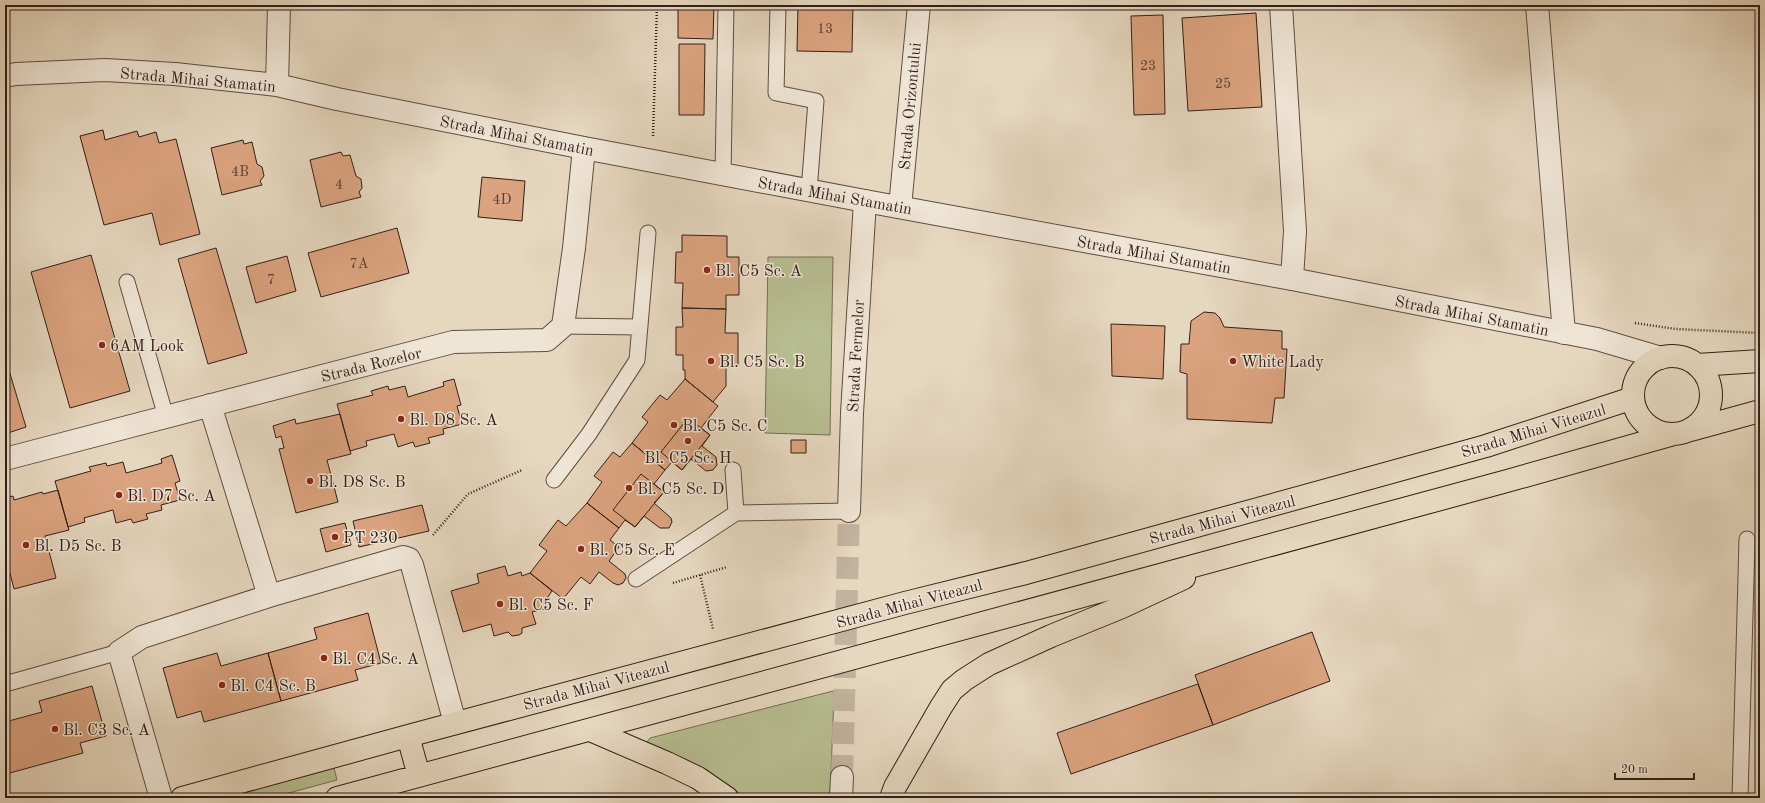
<svg xmlns="http://www.w3.org/2000/svg" width="1765" height="803" font-family="'Old Standard TT',serif">
<style>
.green{fill:#b7be91;stroke:#746e55}
.building{fill:#dba37f;stroke:#311f19}
.lines{fill:none;stroke-linecap:round;stroke-linejoin:round}
.tertiary-tunnel{stroke:#c2b29e;stroke-width:22;stroke-dasharray:22 11;stroke-linecap:butt}
.service-casing{stroke:#5e4d42;stroke-width:17}
.minor-casing{stroke:#5e4d42;stroke-width:24}
.tertiary-casing{stroke:#5e4d42;stroke-width:24}
.primary-casing{stroke:#311f19;stroke-width:24}
.path{stroke:#311f19;stroke-width:2.5;stroke-dasharray:1 2;stroke-linecap:butt}
.service{stroke:#efe5d5;stroke-width:15}
.minor{stroke:#efe5d5;stroke-width:22}
.tertiary{stroke:#efe5d5;stroke-width:22}
.primary{stroke:#e6d7bf;stroke-width:22}
.poi-dot{fill:#8f2418;stroke:#efe5d5;stroke-width:1.5}
.labels{text-anchor:middle;stroke-width:3;stroke-linejoin:round;paint-order:stroke}
.number-label{font-size:14px;fill:#5c4032}
.street-label{font-size:16px;fill:#311f19;stroke:#efe5d5}
.poi-label{font-size:16px;fill:#311f19;stroke:#efe5d5;text-anchor:start}
</style>
<rect width="100%" height="100%" fill="#e6d7bf"/>
<filter id="stains"><feTurbulence type="fractalNoise" baseFrequency=".005" numOctaves="4"/><feColorMatrix values="0 0 0 0 .2 0 0 0 0 .09 0 0 0 0 .02 0 0 0 .5 -.17"/></filter>
<radialGradient id="worn" r=".72"><stop offset=".6" stop-color="#630" stop-opacity="0"/><stop offset="1" stop-color="#630" stop-opacity=".3"/></radialGradient>
<path class="green" d="M 768,257 L 833,257 L 830,435 L 765,433 Z
M 833,691 L 834,695 L 830,798 L 746,798 L 702,767 L 647,742 L 650,738 Z
M 334,768 L 337,780 L 270,798 L 225,798 Z"/>
<path class="building" d="M 678,5 L 714,5 L 713,39 L 678,38 Z
M 798,5 L 853,5 L 852,52 L 797,51 Z
M 1256,13 L 1262,107 L 1188,111 L 1182,18 Z
M 1163,15 L 1165,114 L 1134,115 L 1131,16 Z
M 679,44 L 705,44 L 704,115 L 679,115 Z
M 103,130 L 105,140 L 137,131 L 139,137 L 156,132 L 159,143 L 176,139 L 200,234 L 160,245 L 152,213 L 104,225 L 80,136 Z
M 243,140 L 244,144 L 252,142 L 257,164 L 262,167 L 264,176 L 260,181 L 262,185 L 222,195 L 211,148 Z
M 341,152 L 343,156 L 350,155 L 356,176 L 361,179 L 362,188 L 359,192 L 361,197 L 321,207 L 310,160 Z
M 482,177 L 525,181 L 522,221 L 478,217 Z
M 397,228 L 409,273 L 321,297 L 308,253 Z
M 682,235 L 727,236 L 727,257 L 739,257 L 739,295 L 726,295 L 726,309 L 682,308 L 683,283 L 675,283 L 676,252 L 682,252 Z
M 216,248 L 247,353 L 208,364 L 178,259 Z
M 91,255 L 130,391 L 70,408 L 31,272 Z
M 287,256 L 296,291 L 256,303 L 246,267 Z
M 682,308 L 726,309 L 725,333 L 738,333 L 738,367 L 726,367 L 726,386 L 713,402 L 685,379 L 685,370 L 683,370 L 683,355 L 676,355 L 676,327 L 683,327 Z
M 1204,312 L 1215,313 L 1220,318 L 1224,327 L 1282,331 L 1282,349 L 1287,349 L 1284,398 L 1275,398 L 1272,423 L 1187,419 L 1187,374 L 1180,372 L 1181,344 L 1189,344 L 1191,321 Z
M 1111,324 L 1165,326 L 1163,379 L 1112,376 Z
M 5,357 L 26,427 L 5,434 Z
M 454,379 L 461,405 L 457,406 L 462,424 L 443,429 L 444,434 L 428,438 L 430,443 L 415,447 L 413,442 L 398,447 L 394,434 L 366,441 L 367,446 L 350,451 L 337,404 L 373,395 L 371,391 L 388,386 L 389,390 L 405,386 L 408,397 L 444,386 L 443,382 Z
M 685,379 L 718,406 L 701,428 L 710,435 L 682,470 L 672,462 L 665,470 L 632,443 L 648,422 L 642,417 L 660,395 L 667,400 Z
M 340,414 L 351,454 L 327,460 L 338,502 L 296,513 L 279,449 L 284,448 L 281,436 L 276,438 L 273,426 L 295,419 L 296,424 Z
M 688,418 L 710,435 L 702,446 L 716,457 L 717,465 L 713,470 L 706,471 L 691,459 L 682,470 L 661,452 Z
M 791,440 L 806,440 L 806,453 L 791,453 Z
M 632,443 L 665,470 L 654,484 L 664,492 L 635,527 L 625,520 L 619,528 L 587,503 L 602,482 L 594,476 L 613,452 L 620,457 Z
M 172,455 L 180,481 L 175,483 L 180,500 L 161,505 L 162,510 L 146,514 L 148,519 L 133,523 L 131,519 L 116,523 L 113,510 L 84,518 L 85,522 L 68,527 L 55,481 L 91,471 L 89,467 L 106,463 L 107,466 L 123,462 L 126,473 L 162,463 L 161,459 Z
M 641,474 L 664,492 L 654,503 L 671,518 L 672,522 L 669,528 L 660,528 L 644,516 L 635,527 L 613,510 Z
M 58,490 L 69,530 L 45,536 L 56,578 L 14,589 L 5,554 L 5,498 L 13,496 L 14,500 L 42,492 L 43,494 Z
M 587,503 L 619,528 L 610,540 L 619,547 L 609,561 L 625,574 L 626,578 L 623,583 L 618,585 L 613,583 L 599,572 L 590,584 L 581,577 L 563,599 L 530,573 L 547,551 L 539,545 L 558,520 L 566,526 Z
M 422,505 L 429,531 L 359,547 L 353,521 Z
M 345,523 L 351,545 L 326,552 L 320,529 Z
M 505,566 L 508,576 L 521,572 L 522,576 L 530,573 L 552,591 L 545,601 L 547,608 L 532,612 L 536,624 L 522,628 L 522,633 L 519,635 L 512,636 L 508,632 L 494,636 L 491,624 L 463,632 L 451,591 L 479,583 L 477,574 Z
M 368,613 L 381,663 L 355,670 L 358,680 L 281,701 L 268,653 L 317,639 L 314,628 Z
M 1312,632 L 1330,681 L 1213,725 L 1195,675 Z
M 217,653 L 221,666 L 268,653 L 281,701 L 204,722 L 201,711 L 177,718 L 163,668 Z
M 1198,684 L 1213,725 L 1071,774 L 1057,733 Z
M 92,686 L 106,736 L 80,743 L 83,753 L 6,774 L 5,722 L 42,712 L 39,701 Z"/>
<g class="lines">
<path class="tertiary-tunnel" d="M 842,777 L 849,511"/>
<g class="service-casing">
<path id="service" d="M 778,5 L 776,93 L 816,101 L 809,191
M 723,174 L 726,5
M 127,282 L 166,417
M 563,326 L 640,327
M 554,480 L 589,434 L 637,360 L 648,233
M 736,513 L 849,511
M 636,579 L 736,513 L 733,470
M 5,684 L 119,652
M 1740,798 L 1747,539"/>
</g>
<g class="minor-casing">
<path id="minor" d="M 1281,5 L 1295,231 L 1292,279
M 1537,5 L 1564,333
M 5,76 L 16,74 L 105,70 L 175,74 L 277,85 L 337,99 L 584,148 L 865,201
M 277,85 L 279,5
M 900,207 L 919,5
M 5,459 L 453,342 L 547,340 L 563,326 L 574,248 L 584,148
M 269,596 L 403,557 L 409,559 L 412,565 L 455,723
M 161,798 L 119,652 L 142,637 L 269,596 L 210,405"/>
</g>
<g class="tertiary-casing">
<path id="tertiary" d="M 849,511 L 852,413 L 865,201 L 1292,279 L 1597,339 L 1661,358
M 841,798 L 842,777"/>
</g>
<g class="primary-casing">
<path id="primary" d="M1633 395a39 39 0 1 1 78 0a39 39 0 1 1-78 0Z
M 1697,365 L 1760,361
M 1691,430 L 1760,411
M 590,730 L 667,763 L 698,778 L 727,798
M 408,736 L 419,776
M 182,798 L 408,736 L 905,603 L 1026,573 L 1486,446 L 1633,398
M 337,798 L 1507,481 L 1674,434
M 891,798 L 895,787 L 941,707 L 952,690 L 964,680 L 989,664 L 1051,636 L 1122,607 L 1184,578"/>
</g>
<path class="path" d="M 653,136 L 657,5
M 1635,323 L 1676,329 L 1760,333
M 433,535 L 468,494 L 522,470
M 700,575 L 713,629
M 673,583 L 727,567"/>
<use href="#service" class="service"/>
<use href="#minor" class="minor"/>
<use href="#tertiary" class="tertiary"/>
<use href="#primary" class="primary"/>
</g>
<g class="poi-dot">
<circle cx="707" cy="270" r="4"/>
<circle cx="102" cy="345" r="4"/>
<circle cx="711" cy="361" r="4"/>
<circle cx="1233" cy="361" r="4"/>
<circle cx="401" cy="419" r="4"/>
<circle cx="674" cy="425" r="4"/>
<circle cx="688" cy="441" r="4"/>
<circle cx="310" cy="481" r="4"/>
<circle cx="629" cy="488" r="4"/>
<circle cx="119" cy="495" r="4"/>
<circle cx="335" cy="537" r="4"/>
<circle cx="26" cy="545" r="4"/>
<circle cx="581" cy="549" r="4"/>
<circle cx="500" cy="604" r="4"/>
<circle cx="324" cy="658" r="4"/>
<circle cx="222" cy="685" r="4"/>
<circle cx="55" cy="729" r="4"/>
</g>
<g class="labels">
<g class="number-label">
<text x="825" y="33">13</text>
<text x="1148" y="70">23</text>
<text x="1223" y="88">25</text>
<text x="240" y="176">4B</text>
<text x="339" y="189">4</text>
<text x="502" y="204">4D</text>
<text x="359" y="268">7A</text>
<text x="271" y="284">7</text>
</g>
<g class="street-label">
<text transform="translate(198 79) rotate(5)" y="6">Strada Mihai Stamatin</text>
<text transform="translate(909 106) rotate(-85)" y="6">Strada Orizontului</text>
<text transform="translate(517 135) rotate(11)" y="6">Strada Mihai Stamatin</text>
<text transform="translate(835 195) rotate(10)" y="6">Strada Mihai Stamatin</text>
<text transform="translate(1154 254) rotate(10)" y="6">Strada Mihai Stamatin</text>
<text transform="translate(1472 315) rotate(11)" y="6">Strada Mihai Stamatin</text>
<text transform="translate(855 356) rotate(-87)" y="6">Strada Fermelor</text>
<text transform="translate(371 364) rotate(-14)" y="6">Strada Rozelor</text>
<text transform="translate(1533 430) rotate(-17)" y="6">Strada Mihai Viteazul</text>
<text transform="translate(1222 519) rotate(-15)" y="6">Strada Mihai Viteazul</text>
<text transform="translate(909 603) rotate(-15)" y="6">Strada Mihai Viteazul</text>
<text transform="translate(596 685) rotate(-15)" y="6">Strada Mihai Viteazul</text>
</g>
<g class="poi-label">
<text x="715" y="276">Bl. C5 Sc. A</text>
<text x="110" y="351">6AM Look</text>
<text x="719" y="367">Bl. C5 Sc. B</text>
<text x="1241" y="367">White Lady</text>
<text x="409" y="425">Bl. D8 Sc. A</text>
<text x="682" y="431">Bl. C5 Sc. C</text>
<text x="688" y="463" text-anchor="middle">Bl. C5 Sc. H</text>
<text x="318" y="487">Bl. D8 Sc. B</text>
<text x="637" y="494">Bl. C5 Sc. D</text>
<text x="127" y="501">Bl. D7 Sc. A</text>
<text x="343" y="543">PT 230</text>
<text x="34" y="551">Bl. D5 Sc. B</text>
<text x="589" y="555">Bl. C5 Sc. E</text>
<text x="508" y="610">Bl. C5 Sc. F</text>
<text x="332" y="664">Bl. C4 Sc. A</text>
<text x="230" y="691">Bl. C4 Sc. B</text>
<text x="63" y="735">Bl. C3 Sc. A</text>
</g>
</g>
<rect width="1765" height="803" fill="none" stroke="#e6d7bf" stroke-width="20"/>
<rect x="6" y="6" width="1753" height="791" fill="none" stroke="#311f19" stroke-width="2"/>
<rect x="10" y="10" width="1745" height="783" fill="none" stroke="#311f19"/>
<path d="M1615 773v6h79v-6" fill="none" stroke="#311f19" stroke-width="2"/>
<text x="1621" y="773" font-size="12" fill="#311f19" stroke="#efe5d5" stroke-width="3" paint-order="stroke">20 m</text>
<rect width="100%" height="100%" filter="url(#stains)"/>
<rect width="100%" height="100%" fill="url(#worn)"/>
</svg>
